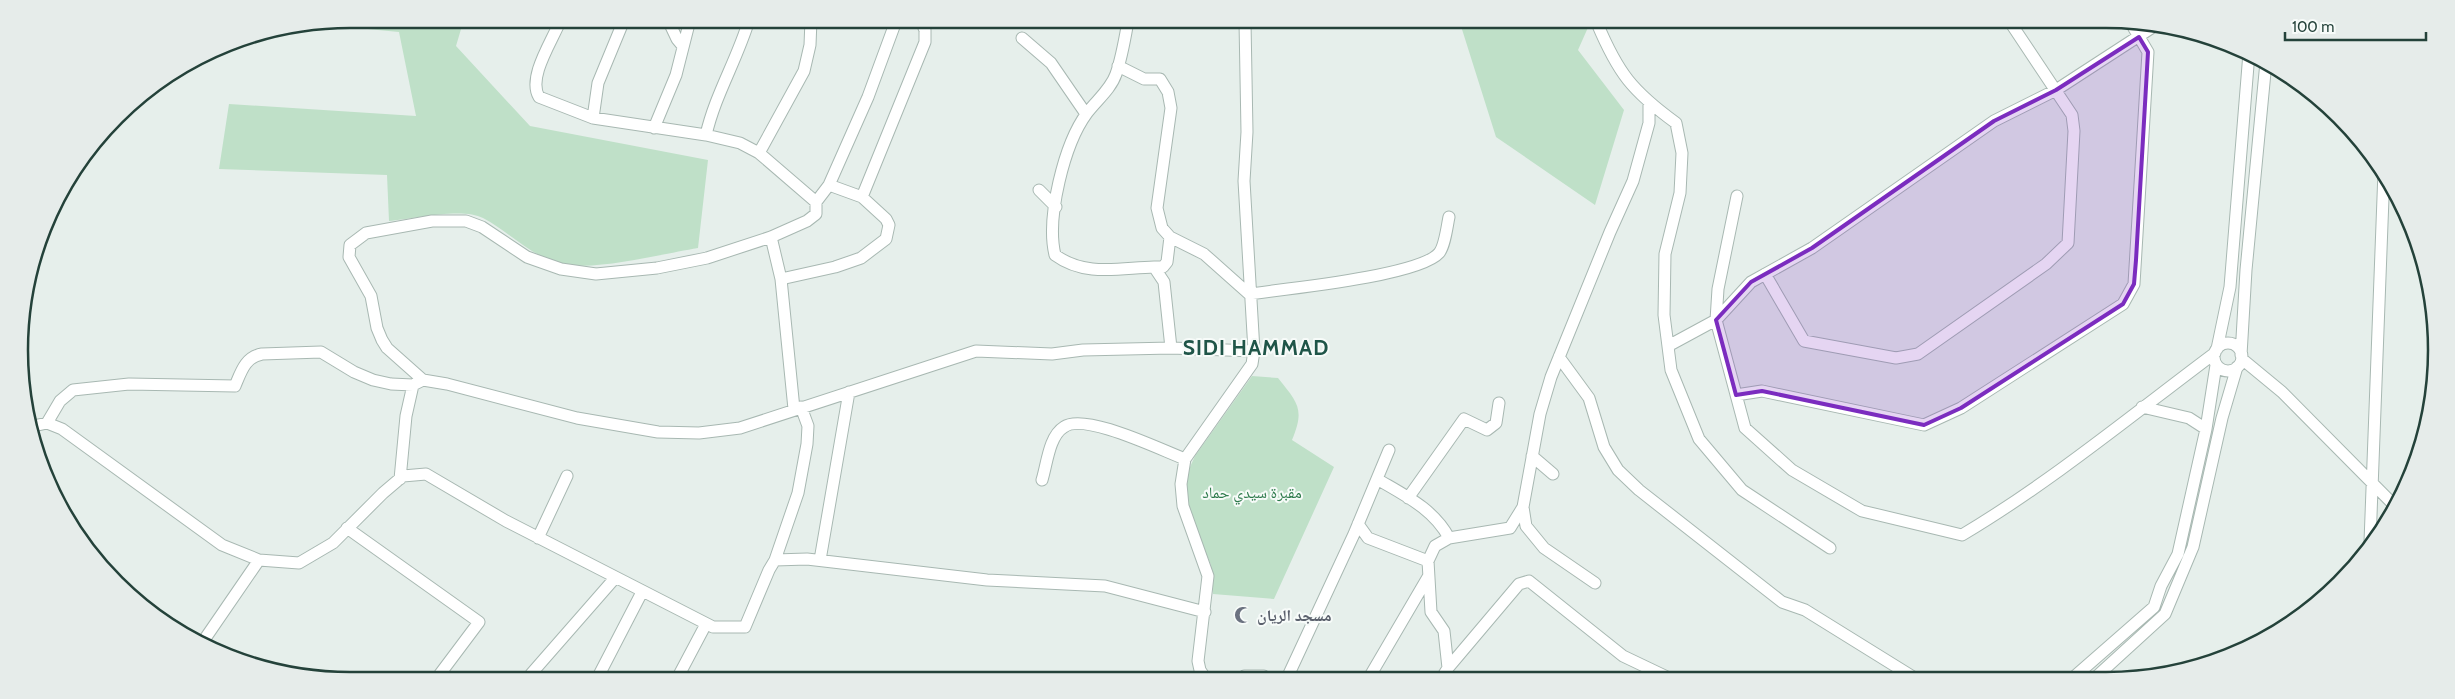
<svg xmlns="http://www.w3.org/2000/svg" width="2455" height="699" font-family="Cabin,'Noto Naskh Arabic',sans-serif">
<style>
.green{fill:#bfe0c8}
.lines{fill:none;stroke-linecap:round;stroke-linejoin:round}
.street-casing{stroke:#a8b8b2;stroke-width:13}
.street{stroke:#fff;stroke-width:11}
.marked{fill:#7b2cbf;fill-opacity:0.2;stroke:#7b2cbf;stroke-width:4;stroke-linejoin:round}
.labels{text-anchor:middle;stroke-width:4;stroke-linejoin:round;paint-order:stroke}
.park-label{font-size:16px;fill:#2d7a4b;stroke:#f7fbf9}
.worship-label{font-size:16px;font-weight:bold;fill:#5b616d;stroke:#f7fbf9;text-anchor:start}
.district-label{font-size:21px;font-weight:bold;letter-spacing:1px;fill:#1f5548;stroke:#f7fbf9}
.rim{fill:none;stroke:#24423a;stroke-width:2.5}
</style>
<rect width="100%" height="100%" fill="#e6efeb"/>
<path class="green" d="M 350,19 L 464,19 L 456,46 L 530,126 L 708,160 L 698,248 C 661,254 598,271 562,264 C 530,256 511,233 483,218 C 463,207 412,219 389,221 L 387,175 L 219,169 L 229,104 L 416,116 L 399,32 L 305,23 Z
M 1460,23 L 1590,23 L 1578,50 L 1624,110 L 1595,205 L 1496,137 Z
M 1252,376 L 1278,378 C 1298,403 1305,409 1292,440 L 1334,467 L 1274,599 L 1213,594 L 1211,565 L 1188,510 L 1185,478 L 1195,456 Z"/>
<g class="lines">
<g class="street-casing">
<path id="street" d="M 561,19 C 553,40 527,77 539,97 L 593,118 L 706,135 L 740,143 L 759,153 L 816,202
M 668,20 L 677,39 L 682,45
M 1128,21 C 1125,38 1122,57 1116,74 C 1111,89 1097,100 1087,113 C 1064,144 1046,218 1055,255 C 1085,277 1119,268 1154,267 L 1164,282 L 1171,348
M 1597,23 C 1618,73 1632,91 1676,123 L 1682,153 L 1680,193 L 1665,254 L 1664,315 L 1671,370 L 1699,439 L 1742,490 L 1830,548
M 1022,38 L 1051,63 L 1086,114
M 1118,66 L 1144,79 L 1160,79 L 1168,92 L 1171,108 L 1157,208 L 1162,228 L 1170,237 L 1204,254 L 1249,294 C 1285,289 1419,276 1439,253 C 1445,246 1447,226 1449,217
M 593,118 L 598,83 L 624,20
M 654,128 L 676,75 L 690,20
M 706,135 C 715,95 737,60 749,20
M 759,153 L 804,71 L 810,45 L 811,20
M 1039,190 L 1056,207
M 1737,196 L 1718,289 L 1716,320 L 1745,428 L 1792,470 L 1862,511 L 1962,535 C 2051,482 2132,415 2215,353
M 862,197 L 925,42 L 925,30 L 921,21
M 771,237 L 781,279 L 794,409
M 1154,267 L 1163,267 L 1167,262 L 1170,237
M 1765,274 L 1804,341 L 1896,358 L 1918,354 L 2046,264 L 2068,243 L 2074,131 L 2072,115 L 2012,25
M 781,279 L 835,267 L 861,258 L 886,239 L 889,225 L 886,219 L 862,197 L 829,185
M2214 357a14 14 0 1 1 28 0a14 14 0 1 1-28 0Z
M 1668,346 L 1716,320 L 1751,282 L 1812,248 L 1994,121 L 2056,90 L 2156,25
M 2217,349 L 2230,287 L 2249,53
M 2241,355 L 2246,270 L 2266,62
M 1559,357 L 1589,398 L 1604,447 L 1618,470 L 1639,490 L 1782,602 L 1805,610 L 1913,677
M 2242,359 L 2282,392 L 2395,506
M 423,380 L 387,348 L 382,340 L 377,328 L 371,296 L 349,257 L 350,245 L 366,233 L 432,221 L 466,221 L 482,227 L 527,257 L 561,269 L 596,274 L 657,268 L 707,258 L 771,237 L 807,221 L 816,214 L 816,202 L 829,185 L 868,97 L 896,21
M 1736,395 L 1762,391 L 1924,425 L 1961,408 L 2123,304 L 2134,284 L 2148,52 L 2132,25
M 2142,407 L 2189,418 L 2206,429
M 47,423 L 60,401 L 73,390 L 129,384 L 235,386 C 241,372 245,357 262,354 L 321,352 L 354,372 L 373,380 L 391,384 L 413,385
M 29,427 L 47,423 L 62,429 L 222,545 L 259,560 L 299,563 L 333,543 L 383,493 L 403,476 L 426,474 L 506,521 L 713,627 L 745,627 L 769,570 L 775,560 L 807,559 L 987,580 L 1105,586 L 1205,612
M 1532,456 L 1553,474
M 400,479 L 406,416 L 413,385 L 423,380 L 447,384 L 577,418 L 658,432 L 699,433 L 740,428 L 976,351 L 1052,354 L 1083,350 L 1171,348 L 1254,351
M 1377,479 C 1404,495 1434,509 1449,538
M 1042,480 C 1047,464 1049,436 1064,427 C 1084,412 1161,450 1185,459
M 1408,498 L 1464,419 L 1487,430 L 1496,423 L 1499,403
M 1523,507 L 1526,526 L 1544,548 L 1595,583
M 1358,524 L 1368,538 L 1428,561
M 347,528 L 479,622 L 440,674
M 538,538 L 567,476
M 2370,542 L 2384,171
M 775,560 L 798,493 L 807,444 L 808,426 L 801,407
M 820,560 L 849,392
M 202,643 L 259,560
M 1448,668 L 1519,584 L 1529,581 L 1623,656 L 1667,677
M 531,674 L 615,578
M 599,675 L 642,592
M 679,675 L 706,624
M 1204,676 L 1200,670 L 1198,661 L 1208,576 L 1183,506 L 1181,484 L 1185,459 L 1252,364 L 1254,351 L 1244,181 L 1247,132 L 1245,22
M 1244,676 L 1264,676
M 1288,676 L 1354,534 L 1389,450
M 1370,676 L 1428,577
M 1443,676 L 1448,668 L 1444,631 L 1431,612 L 1428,561 L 1435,546 L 1449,538 L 1510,528 L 1523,507 L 1540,414 L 1551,377 L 1610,232 L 1633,181 L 1649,123 L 1649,103
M 2074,677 L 2154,607 L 2161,586 L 2178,554 L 2206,429 L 2216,365
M 2096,677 L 2165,614 L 2193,547 L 2222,418 L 2237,367"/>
</g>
<use href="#street" class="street"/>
</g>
<path class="marked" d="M 2139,37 L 2148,52 L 2136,260 L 2134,284 L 2123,304 L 1961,408 L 1924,425 L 1762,391 L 1736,395 L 1716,320 L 1751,282 L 1812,248 L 1994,121 L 2056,90 Z"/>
<defs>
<g id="mosque-bare" transform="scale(1.35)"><path d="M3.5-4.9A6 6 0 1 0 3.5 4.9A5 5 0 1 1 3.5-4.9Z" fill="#6b7280" stroke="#f7fbf9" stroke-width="2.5" paint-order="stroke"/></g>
</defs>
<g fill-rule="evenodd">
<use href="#mosque-bare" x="1243" y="615"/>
</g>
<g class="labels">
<g class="park-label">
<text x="1252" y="498">مقبرة سيدي حماد</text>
</g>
<g class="worship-label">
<text x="1257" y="621">مسجد الريان</text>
</g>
<g class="district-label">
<text x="1256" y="355">SIDI HAMMAD</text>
</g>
</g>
<path d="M0 0H2455V699H0ZM350 28H2106A322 322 0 0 1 2428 350V350A322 322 0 0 1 2106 672H350A322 322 0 0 1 28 350V350A322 322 0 0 1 350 28Z" fill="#e6ecea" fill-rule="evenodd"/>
<path class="rim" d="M350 28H2106A322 322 0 0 1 2428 350V350A322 322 0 0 1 2106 672H350A322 322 0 0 1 28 350V350A322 322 0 0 1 350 28Z"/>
<path d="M2285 32v8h141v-8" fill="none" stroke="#24423a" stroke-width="2.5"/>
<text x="2292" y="32" font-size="15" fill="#24423a" stroke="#f7fbf9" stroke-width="4" paint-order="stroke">100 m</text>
</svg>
